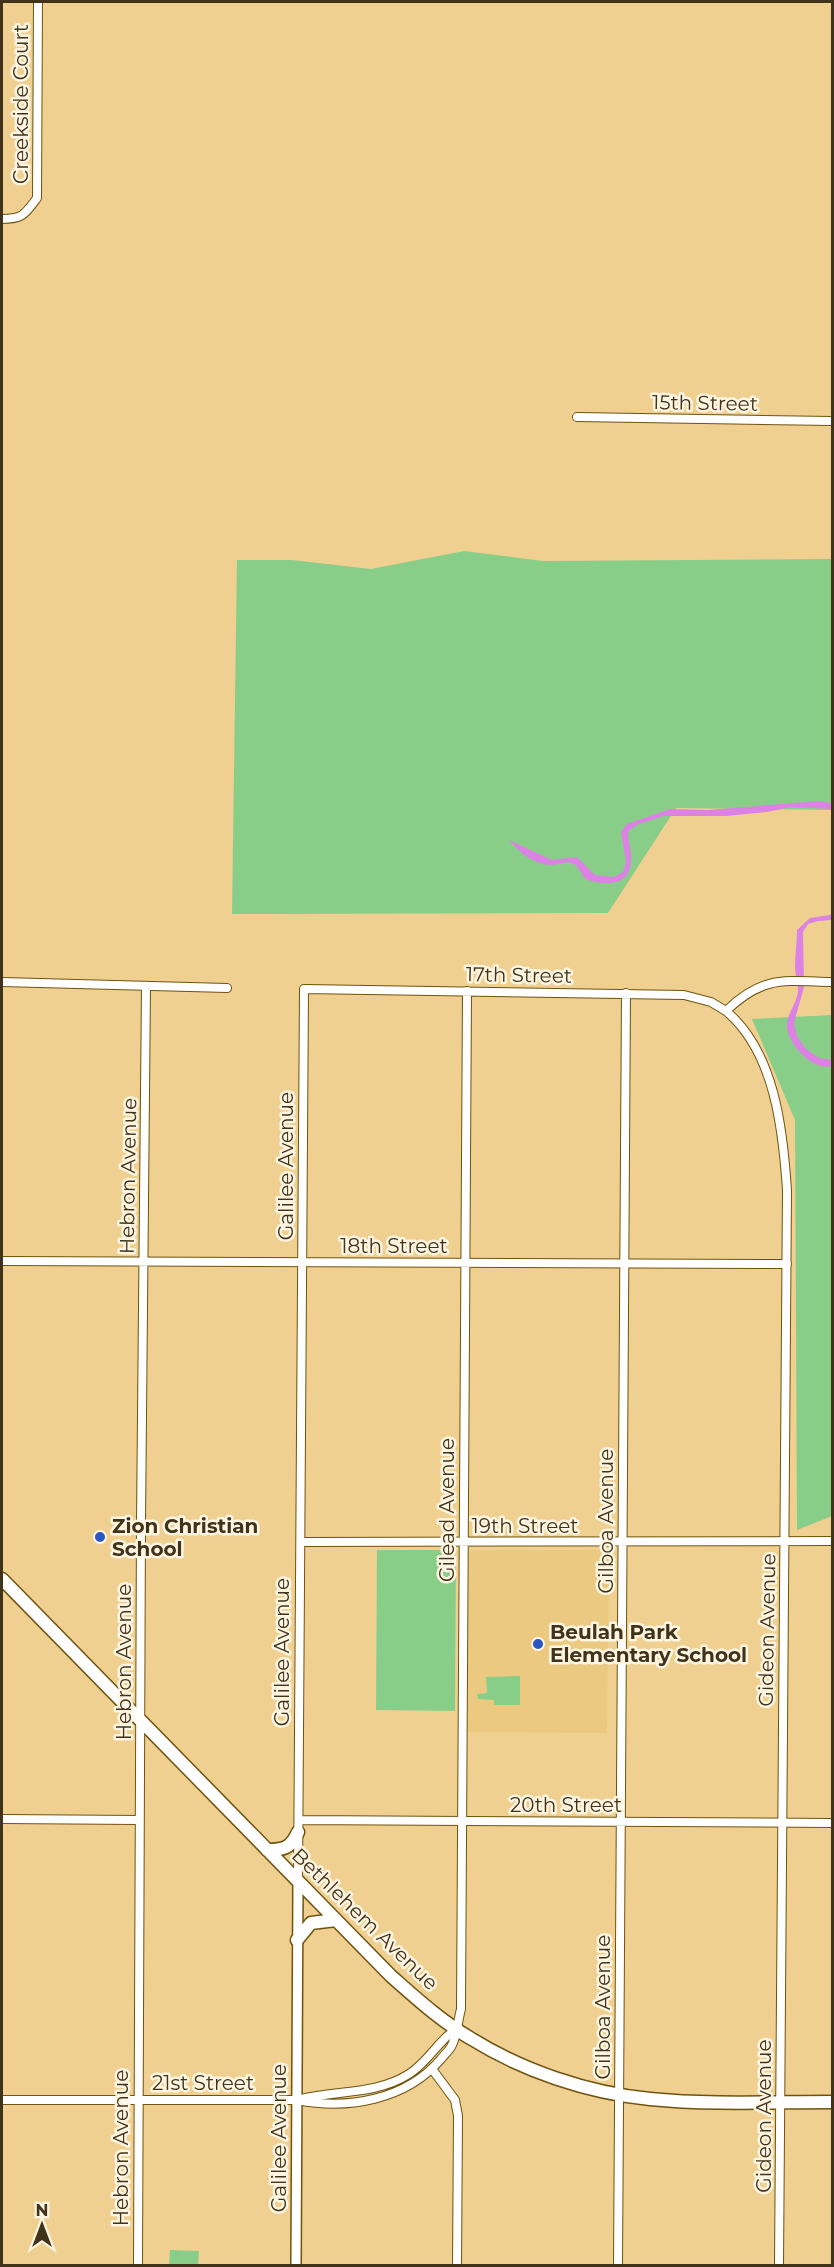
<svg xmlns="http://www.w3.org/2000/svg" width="834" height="2267" font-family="Montserrat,sans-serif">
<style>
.built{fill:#ecc981}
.green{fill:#89ce88}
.water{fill:#dc82e4}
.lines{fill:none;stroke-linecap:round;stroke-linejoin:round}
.minor-casing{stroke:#6f530d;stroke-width:10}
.tertiary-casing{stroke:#6f530d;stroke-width:12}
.primary-casing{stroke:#6f530d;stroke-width:15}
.minor{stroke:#fff;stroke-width:8}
.tertiary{stroke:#fff;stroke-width:9}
.primary{stroke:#fff;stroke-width:12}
.poi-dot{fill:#2956c4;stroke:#fef5e2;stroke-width:2}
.labels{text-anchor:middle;stroke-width:5;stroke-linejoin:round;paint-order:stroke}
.street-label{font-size:20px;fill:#403319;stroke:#fef5e2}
.poi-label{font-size:20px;font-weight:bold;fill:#403319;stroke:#fef5e2;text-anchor:start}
</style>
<rect width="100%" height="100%" fill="#f0d091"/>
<path class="built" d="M 473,1550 L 605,1550 L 609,1556 L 607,1733 L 467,1732 L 469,1555 Z"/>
<path class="green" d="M 464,551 L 543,561 L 832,559 L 832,810 L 676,808 L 608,913 L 232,914 L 237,560 L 292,560 L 371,569 Z
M 832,1015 L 832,1516 L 797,1530 L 795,1120 L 752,1019 Z
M 377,1550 L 450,1550 L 456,1556 L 455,1711 L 376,1710 Z
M 520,1676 L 520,1705 L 494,1705 L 494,1700 L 478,1699 L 477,1694 L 487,1693 L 486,1677 Z
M 170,2250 L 199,2251 L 198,2265 L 169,2265 Z"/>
<path class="water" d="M 818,801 L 832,803 L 832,809 L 791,807 L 767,812 L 726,816 L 664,816 L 639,824 L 628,831 C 628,841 632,852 631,861 C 630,887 604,886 585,879 C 582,875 579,867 574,864 C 567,860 557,865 550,865 C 533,864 519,852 509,840 L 552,860 L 577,857 L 595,875 L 614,877 L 623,872 L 626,862 L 621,832 L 627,824 L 670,809 L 708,810 Z
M 832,912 L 831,920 L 818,921 L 808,924 L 803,932 L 804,987 L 794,1023 L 797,1036 L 805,1048 L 819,1058 L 832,1060 L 832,1066 C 813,1071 789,1046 787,1027 C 786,1015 797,1003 798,991 C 798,983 795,975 795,967 C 795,955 797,942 797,930 L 810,918 L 830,915 Z"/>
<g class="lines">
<g class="minor-casing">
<path id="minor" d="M 2,219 C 23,219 25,214 37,198 L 38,2
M 577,417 L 832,421
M 2,982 L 227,988
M 726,1011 C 775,1052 783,1130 787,1190 L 779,2266
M 2,1261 L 787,1264
M 301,1542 L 832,1541
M 2,1819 L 139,1820
M 299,1820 L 832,1823
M 298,1880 L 304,989 L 684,995 L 711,1002 L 726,1011 C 763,975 785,981 832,982
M 432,2069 L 455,2100 L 458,2116 L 457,2266
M 301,2099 C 337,2090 376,2095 409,2074 C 428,2062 438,2041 456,2029
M 2,2100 L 297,2100 C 348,2110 406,2100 441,2059 C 444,2055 450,2050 452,2045 C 457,2035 458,2020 461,2009 L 467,991
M 138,2266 L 141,1523 L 146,986
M 618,2266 L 626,993"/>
</g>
<g class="tertiary-casing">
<path id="tertiary" d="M 296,2266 L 298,1881"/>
</g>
<g class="primary-casing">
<path id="primary" d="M 2,1579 L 391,1976 C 416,1998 441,2021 470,2038 C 523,2071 588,2093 650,2099 C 710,2105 772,2102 832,2102
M 267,1850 C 284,1850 291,1848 298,1832
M 297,1940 L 311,1923 L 336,1920"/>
</g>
<use href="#minor" class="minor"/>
<use href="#tertiary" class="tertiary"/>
<use href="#primary" class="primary"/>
</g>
<g class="poi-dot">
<circle cx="100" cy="1537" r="6"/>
<circle cx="538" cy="1644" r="6"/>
</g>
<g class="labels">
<g class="street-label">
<text transform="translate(21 104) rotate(-90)" y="7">Creekside Court</text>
<text transform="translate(705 403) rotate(1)" y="7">15th Street</text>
<text transform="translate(519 975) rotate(1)" y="7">17th Street</text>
<text transform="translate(286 1166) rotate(-90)" y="7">Galilee Avenue</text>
<text transform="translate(128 1176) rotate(-89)" y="7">Hebron Avenue</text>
<text x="394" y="1253">18th Street</text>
<text transform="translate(447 1510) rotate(-90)" y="7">Gilead Avenue</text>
<text transform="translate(606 1521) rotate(-90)" y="7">Gilboa Avenue</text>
<text x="525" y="1533">19th Street</text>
<text transform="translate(767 1630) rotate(-89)" y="7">Gideon Avenue</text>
<text transform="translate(282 1652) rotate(-90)" y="7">Galilee Avenue</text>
<text transform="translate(124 1662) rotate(-90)" y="7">Hebron Avenue</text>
<text x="566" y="1812">20th Street</text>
<text transform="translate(365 1919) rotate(44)" y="7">Bethlehem Avenue</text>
<text transform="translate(603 2007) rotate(-90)" y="7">Gilboa Avenue</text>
<text x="203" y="2090">21st Street</text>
<text transform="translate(764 2116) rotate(-90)" y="7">Gideon Avenue</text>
<text transform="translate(279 2138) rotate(-90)" y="7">Galilee Avenue</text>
<text transform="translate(121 2148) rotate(-90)" y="7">Hebron Avenue</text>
</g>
<g class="poi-label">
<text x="112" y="1533">Zion Christian<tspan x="112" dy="23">School</tspan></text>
<text x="550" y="1639">Beulah Park<tspan x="550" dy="23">Elementary School</tspan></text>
</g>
</g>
<rect width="834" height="2267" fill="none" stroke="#403319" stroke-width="6"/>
<g transform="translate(42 2225)" stroke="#fef5e2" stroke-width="4.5" paint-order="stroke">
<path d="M0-4.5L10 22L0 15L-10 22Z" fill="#403319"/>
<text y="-9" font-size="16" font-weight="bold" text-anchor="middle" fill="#403319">N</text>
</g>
</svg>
